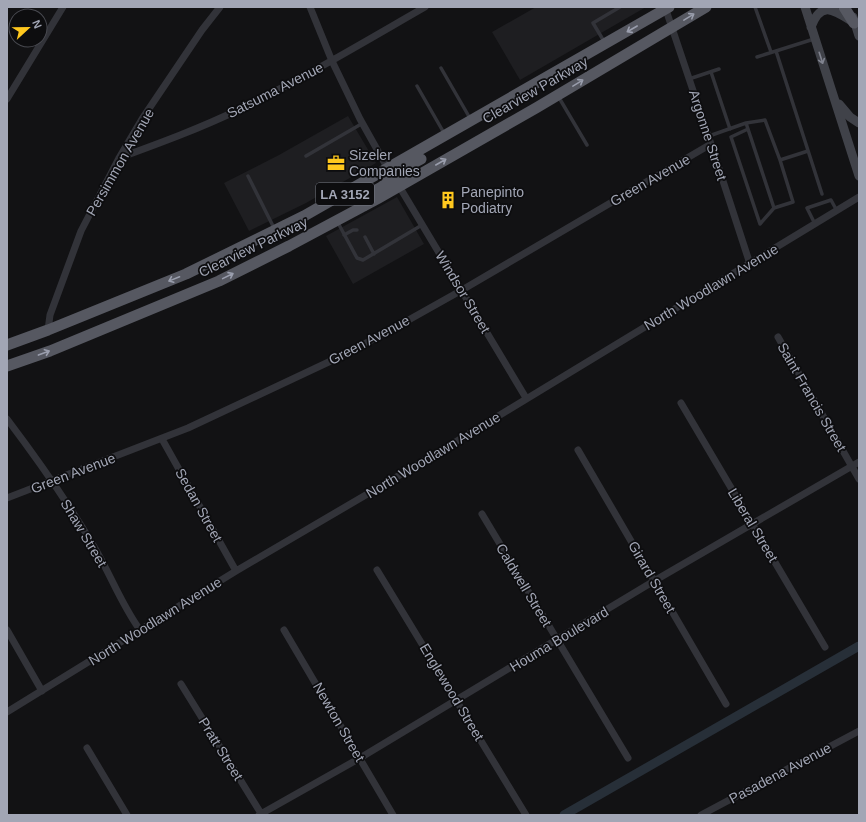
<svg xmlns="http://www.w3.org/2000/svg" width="866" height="822" font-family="Arial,sans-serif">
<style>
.built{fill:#1e1e21}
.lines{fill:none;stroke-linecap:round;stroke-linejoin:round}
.canal{stroke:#272f38;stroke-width:9}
.service{stroke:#323339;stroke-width:3.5}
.minor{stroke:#323339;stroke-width:7}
.secondary{stroke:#404249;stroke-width:9}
.trunk{stroke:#565861;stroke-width:11}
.oneway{stroke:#9a9ead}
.oneway2{stroke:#80838f}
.labels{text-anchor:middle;stroke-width:3.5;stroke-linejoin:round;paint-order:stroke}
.shield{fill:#0d0d0f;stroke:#757883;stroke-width:1}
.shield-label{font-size:13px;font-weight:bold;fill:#a2a6b5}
.street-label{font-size:14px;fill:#a2a6b5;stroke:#0d0d0f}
.poi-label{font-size:14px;fill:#a2a6b5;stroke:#0d0d0f;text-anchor:start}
</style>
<rect width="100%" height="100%" fill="#121214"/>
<path class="built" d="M 536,7 L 646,7 L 520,80 L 492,32 Z
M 348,116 L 376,163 L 306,203 L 249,231 L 224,183 L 279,155 Z
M 397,197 L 424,244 L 353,284 L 326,236 Z"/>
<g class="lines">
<path class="canal" d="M 564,815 L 859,646"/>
<path class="service" d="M 755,7 L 771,52
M 605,43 L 593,23 L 620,7
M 776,51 L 822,194
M 757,57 L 814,39
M 441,68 L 471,120
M 711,72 L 730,129
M 689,79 L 719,69
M 417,86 L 444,133
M 558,96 L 587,145
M 746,123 L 765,120 L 780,160
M 748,129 L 731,137 L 760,224 L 774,208 L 793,202 L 780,160 L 808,151
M 709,136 L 746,123 L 774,208
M 306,156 L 363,123
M 248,176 L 274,228
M 337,221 L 357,258 L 363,260 L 422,225
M 815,224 L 807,208 L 831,200 L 837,211
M 344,235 L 353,230 L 357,230
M 365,237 L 374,254"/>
<path class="minor" d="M 310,7 L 332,61 L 360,119 L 388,169
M 665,7 L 711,144 L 750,264
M 7,99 L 63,7
M 119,158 C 160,143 201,128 240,109 C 304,78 364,42 425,7
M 399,186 L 526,398
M 48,330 L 50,315 L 81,231 L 119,158 L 142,119 L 202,30 L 220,7
M 778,337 L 859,479
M 681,403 L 825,647
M 7,419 C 38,460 67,501 93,545 C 110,573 121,604 140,630
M 162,439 L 236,571
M 578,450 L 726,704
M 7,498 L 188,428 L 335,359 L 389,331 L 462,290 L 711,144
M 482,514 L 628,758
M 377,570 L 526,815
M 7,630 L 42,691
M 284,630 L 393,815
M 181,684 L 262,815
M 7,712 L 236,571 L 434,455 L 859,197
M 87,748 L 127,815
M 259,815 L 360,758 L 654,581 L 859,462
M 701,815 L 859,731"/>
<path class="secondary" d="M 805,7 L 859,176
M 853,17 L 859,36
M 811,27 C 821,0 834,10 853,22
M 839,104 L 850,117 L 859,123"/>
<path class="trunk" d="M 844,7 L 854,23
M 399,186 C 394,171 409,166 421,159
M 364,206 L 366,195 C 378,188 394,185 388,169
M 7,345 L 48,330 L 186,274 L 304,216 L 669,7
M 7,366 L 50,351 L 219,281 L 289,246 L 377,199 L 536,108 L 706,7"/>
</g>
<defs><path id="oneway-shaft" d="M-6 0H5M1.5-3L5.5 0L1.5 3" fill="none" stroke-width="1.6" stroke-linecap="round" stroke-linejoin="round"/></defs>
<g class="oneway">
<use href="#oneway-shaft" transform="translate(689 17) rotate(-31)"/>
<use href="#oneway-shaft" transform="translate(632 29) rotate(150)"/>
<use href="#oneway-shaft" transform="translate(578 83) rotate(-31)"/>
<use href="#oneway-shaft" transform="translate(441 162) rotate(-30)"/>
<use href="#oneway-shaft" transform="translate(228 276) rotate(-26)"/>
<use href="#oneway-shaft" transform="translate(174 279) rotate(158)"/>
<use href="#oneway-shaft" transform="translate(44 353) rotate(-20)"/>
</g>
<use class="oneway2" href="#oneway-shaft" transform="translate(821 58) rotate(72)"/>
<defs>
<g id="office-bare" transform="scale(1.38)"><path d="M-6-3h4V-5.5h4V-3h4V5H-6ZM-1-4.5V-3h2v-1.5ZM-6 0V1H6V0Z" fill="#ffc81e" stroke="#0d0d0f" stroke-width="2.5" paint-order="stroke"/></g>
<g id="building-bare" transform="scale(1.38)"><path d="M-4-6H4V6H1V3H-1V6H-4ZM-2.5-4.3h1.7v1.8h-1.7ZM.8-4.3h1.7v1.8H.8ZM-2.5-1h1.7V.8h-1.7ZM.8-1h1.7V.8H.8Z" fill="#ffc81e" stroke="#0d0d0f" stroke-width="2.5" paint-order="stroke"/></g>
</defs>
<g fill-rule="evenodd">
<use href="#office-bare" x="336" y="163"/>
<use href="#building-bare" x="448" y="200"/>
</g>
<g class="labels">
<rect class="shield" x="316" y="183" width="58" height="22" rx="3"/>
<g class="shield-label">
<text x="345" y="199">LA 3152</text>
</g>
<g class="street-label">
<text transform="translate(275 90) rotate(-27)" y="5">Satsuma Avenue</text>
<text transform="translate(535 90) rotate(-30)" y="5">Clearview Parkway</text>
<text transform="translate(708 135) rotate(72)" y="5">Argonne Street</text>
<text transform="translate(120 162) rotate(-60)" y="5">Persimmon Avenue</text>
<text transform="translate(650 180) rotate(-30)" y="5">Green Avenue</text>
<text transform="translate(253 247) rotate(-26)" y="5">Clearview Parkway</text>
<text transform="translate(711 287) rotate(-31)" y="5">North Woodlawn Avenue</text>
<text transform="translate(463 292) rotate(59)" y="5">Windsor Street</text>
<text transform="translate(369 340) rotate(-28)" y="5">Green Avenue</text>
<text transform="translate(812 397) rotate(60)" y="5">Saint Francis Street</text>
<text transform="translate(433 455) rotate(-31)" y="5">North Woodlawn Avenue</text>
<text transform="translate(73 473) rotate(-21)" y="5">Green Avenue</text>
<text transform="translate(199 505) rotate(61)" y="5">Sedan Street</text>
<text transform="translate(753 525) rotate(59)" y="5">Liberal Street</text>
<text transform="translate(84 533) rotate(59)" y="5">Shaw Street</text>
<text transform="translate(652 577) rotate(60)" y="5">Girard Street</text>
<text transform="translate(524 585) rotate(59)" y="5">Caldwell Street</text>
<text transform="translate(155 621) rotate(-32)" y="5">North Woodlawn Avenue</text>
<text transform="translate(559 639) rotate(-31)" y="5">Houma Boulevard</text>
<text transform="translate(452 692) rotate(59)" y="5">Englewood Street</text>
<text transform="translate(339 722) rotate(60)" y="5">Newton Street</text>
<text transform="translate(221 749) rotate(58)" y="5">Pratt Street</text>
<text transform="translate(780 773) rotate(-28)" y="5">Pasadena Avenue</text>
</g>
<g class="poi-label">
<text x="349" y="160">Sizeler<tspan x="349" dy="16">Companies</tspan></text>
<text x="461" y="197">Panepinto<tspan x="461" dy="16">Podiatry</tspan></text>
</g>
</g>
<rect width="866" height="822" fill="none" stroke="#a2a6b5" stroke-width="16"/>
<g transform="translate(28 28) rotate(68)"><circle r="19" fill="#0d0d0f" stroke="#494a51"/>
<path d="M0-3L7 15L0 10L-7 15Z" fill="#ffc81e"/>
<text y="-6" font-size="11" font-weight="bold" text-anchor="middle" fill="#a2a6b5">N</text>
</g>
</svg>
